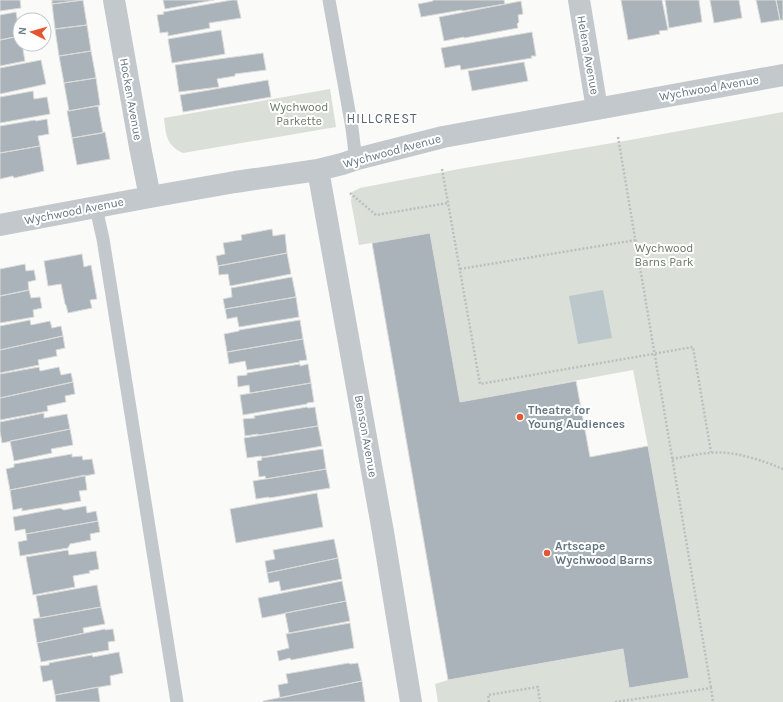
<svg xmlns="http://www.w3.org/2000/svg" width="783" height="702" font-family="Karla,sans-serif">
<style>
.green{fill:#dadfd7}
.water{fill:#bbc7cb}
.building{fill:#aab3b9;stroke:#dcdcda}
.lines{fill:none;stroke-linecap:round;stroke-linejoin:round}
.path{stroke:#bbbfc2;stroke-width:2.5;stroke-dasharray:2 2;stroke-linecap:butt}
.lane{stroke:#c3c8cc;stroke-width:13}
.street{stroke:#c3c8cc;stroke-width:22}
.poi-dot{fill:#e4572e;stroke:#fff;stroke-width:1.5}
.labels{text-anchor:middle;stroke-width:4;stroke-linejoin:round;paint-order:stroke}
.street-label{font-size:12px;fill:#657683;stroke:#fff}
.park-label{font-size:12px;fill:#687a64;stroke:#fff}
.poi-label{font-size:12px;font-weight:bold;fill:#657683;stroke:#fff;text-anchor:start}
.neighbourhood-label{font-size:13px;letter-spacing:1px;fill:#57646e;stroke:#fff}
</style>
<rect width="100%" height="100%" fill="#fafaf8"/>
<path class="green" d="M 330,89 L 336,127 L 183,153 C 166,145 166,135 164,118 Z
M 783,112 L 783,702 L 438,702 L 435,684 L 448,680 L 623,649 L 630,688 L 689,678 L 648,446 L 633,370 L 460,402 L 430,233 L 359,245 L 351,201 L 352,192 L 360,188 L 459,169 L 630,140 Z"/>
<path class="water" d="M 603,290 L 612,338 L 578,344 L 569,296 Z"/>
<path class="building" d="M 0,0 L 20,0 L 21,8 L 0,11 Z
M 52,0 L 83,0 L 52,4 Z
M 83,0 L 87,25 L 55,29 L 52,4 Z
M 163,0 L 214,0 L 165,9 Z
M 232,0 L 237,0 L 241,18 L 209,23 L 210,28 L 168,36 L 168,32 L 160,33 L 157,15 L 164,14 L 163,12 Z
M 433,0 L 504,0 L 505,4 L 462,11 L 462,10 L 421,17 L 418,4 L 433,1 Z
M 621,0 L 662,0 L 668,30 L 659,31 L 660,34 L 628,40 Z
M 665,0 L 699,0 L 702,22 L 669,28 Z
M 710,0 L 739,0 L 742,18 L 714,23 Z
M 756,0 L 776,0 L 780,20 L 761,23 Z
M 776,0 L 783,0 L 783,20 L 780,20 Z
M 521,1 L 523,14 L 518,15 L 519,22 L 517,24 L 518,28 L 464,38 L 464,37 L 444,41 L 439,17 Z
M 16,12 L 20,36 L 0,40 L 0,15 Z
M 87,25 L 91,51 L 59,56 L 55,29 Z
M 221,30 L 225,54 L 172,63 L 168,39 Z
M 532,32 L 536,56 L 531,56 L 532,58 L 461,70 L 460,65 L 445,68 L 441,48 Z
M 20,36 L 20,44 L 22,44 L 25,61 L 0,66 L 0,40 Z
M 91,51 L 96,78 L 64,83 L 59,56 Z
M 263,53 L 266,70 L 235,74 L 235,76 L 217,79 L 219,87 L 179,92 L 175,65 Z
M 41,60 L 46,84 L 0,94 L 0,68 Z
M 524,62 L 528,81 L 472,91 L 468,71 Z
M 96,78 L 100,105 L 69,111 L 64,83 Z
M 268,80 L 271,97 L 183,112 L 180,95 Z
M 33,91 L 34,99 L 47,97 L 50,114 L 0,123 L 0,97 Z
M 98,106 L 103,133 L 72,138 L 67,111 Z
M 47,119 L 49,134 L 38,136 L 40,146 L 0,153 L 0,126 L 35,120 L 36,121 Z
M 105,132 L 110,159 L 77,165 L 72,138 Z
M 40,146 L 44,171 L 14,178 L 13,176 L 0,179 L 0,153 Z
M 272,229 L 273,236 L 285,234 L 287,253 L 218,266 L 216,256 L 225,254 L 223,243 L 242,240 L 241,235 Z
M 430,233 L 460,402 L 576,381 L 590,457 L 648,446 L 689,678 L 629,688 L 623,649 L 448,680 L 372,243 Z
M 287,253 L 291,274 L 230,286 L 228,274 L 219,275 L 218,266 Z
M 82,254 L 84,267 L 91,265 L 97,299 L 90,300 L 92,308 L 68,313 L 66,305 L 65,304 L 61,284 L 48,286 L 44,261 Z
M 25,264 L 26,271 L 34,270 L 36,280 L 28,282 L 29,290 L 0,296 L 0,269 Z
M 292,277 L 296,297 L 225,309 L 223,299 L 232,297 L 231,288 Z
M 29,290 L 31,298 L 40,297 L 42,308 L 33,310 L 34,317 L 0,323 L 0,296 Z
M 296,297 L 299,317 L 239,327 L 237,317 L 227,319 L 225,309 Z
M 30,320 L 31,325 L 50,321 L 52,328 L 61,326 L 63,336 L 0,350 L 0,326 Z
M 300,320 L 303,339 L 227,352 L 224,334 L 239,331 L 239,330 Z
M 63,336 L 65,348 L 56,350 L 57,356 L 38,360 L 39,365 L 0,373 L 0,350 Z
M 303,339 L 307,360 L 299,361 L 300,362 L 247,370 L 245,361 L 229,364 L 227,352 Z
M 300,364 L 300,366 L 308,364 L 311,383 L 250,393 L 249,385 L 238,387 L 237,376 L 247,375 L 247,373 Z
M 39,367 L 40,371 L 59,367 L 61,375 L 71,373 L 73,382 L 0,398 L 0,374 Z
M 73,382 L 75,394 L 65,396 L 66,402 L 47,406 L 48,411 L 0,420 L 0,398 Z
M 311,383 L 314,402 L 307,403 L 307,404 L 243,415 L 240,395 Z
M 307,407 L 308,408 L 315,407 L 318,426 L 258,435 L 258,434 L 245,436 L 243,419 L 255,418 L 254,416 Z
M 44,413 L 44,418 L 67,414 L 70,429 L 2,443 L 0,431 L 0,422 Z
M 318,426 L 322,446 L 262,457 L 261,456 L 247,458 L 244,438 Z
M 70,429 L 73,445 L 51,449 L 52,453 L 14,461 L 10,441 Z
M 323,449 L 326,469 L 266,479 L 265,476 L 259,477 L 257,461 L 262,460 L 261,458 Z
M 72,454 L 72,457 L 82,456 L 83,460 L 92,459 L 95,474 L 10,490 L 6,469 L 14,467 L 14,464 Z
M 326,469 L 330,488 L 269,498 L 269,497 L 256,499 L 253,481 Z
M 85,475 L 87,490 L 79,491 L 81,501 L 22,511 L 22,508 L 13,510 L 10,490 Z
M 317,493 L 323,527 L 236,543 L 230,509 Z
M 86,506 L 87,513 L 96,511 L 98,521 L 26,534 L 25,529 L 15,531 L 13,517 L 60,508 L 64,510 Z
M 98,521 L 100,532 L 90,534 L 91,540 L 70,544 L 68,548 L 20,556 L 18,542 L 27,540 L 26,534 Z
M 334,539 L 338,558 L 267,573 L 265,561 L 275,559 L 273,550 Z
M 68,550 L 69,555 L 96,551 L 99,569 L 89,571 L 90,573 L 73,576 L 75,587 L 33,595 L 26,557 Z
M 338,558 L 342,579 L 281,591 L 279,581 L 269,583 L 267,573 Z
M 342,581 L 346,601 L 262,618 L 258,598 Z
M 97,585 L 101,607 L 40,618 L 36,596 Z
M 346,601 L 350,621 L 289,633 L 285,613 Z
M 101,607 L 105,624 L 83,628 L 84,633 L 37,643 L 33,619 Z
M 350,623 L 354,648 L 291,660 L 290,658 L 279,661 L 277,651 L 289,648 L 286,634 Z
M 105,629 L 105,630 L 113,629 L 115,641 L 108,642 L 109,650 L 41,662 L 37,643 Z
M 119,652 L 123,673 L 110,676 L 111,685 L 55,695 L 52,680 L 43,682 L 40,666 L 49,665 L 49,663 L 92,655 L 93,657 Z
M 349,663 L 350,664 L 358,663 L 362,681 L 280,698 L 278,685 L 288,683 L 286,674 Z
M 362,681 L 365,702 L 263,702 L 263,701 Z
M 98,687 L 100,702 L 56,702 L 55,695 Z"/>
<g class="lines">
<path class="path" d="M 618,137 L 711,688
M 442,169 L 480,384 L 693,347 L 711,452
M 350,193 L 376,215 L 448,203
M 460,269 L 636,240
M 672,459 C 684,457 697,454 709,453 C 732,450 762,460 783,469
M 489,702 L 488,695 L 538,687 L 540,702
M 615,702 L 711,688 L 713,702"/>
<path class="lane" d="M 329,0 L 352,128 L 355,153 L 357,159
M 96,208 L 103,239 L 177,702"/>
<path class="street" d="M 114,0 L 140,147 L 150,197
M 579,0 L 597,109
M 318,170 L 383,532 L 411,702
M 0,225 L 150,197 L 235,182 L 318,170 L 342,164 L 357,159 L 443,137 L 783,75"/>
</g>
<g class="poi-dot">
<circle cx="520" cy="417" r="4"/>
<circle cx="547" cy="553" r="4"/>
</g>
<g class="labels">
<g class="street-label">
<text transform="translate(588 55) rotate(80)" y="4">Helena Avenue</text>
<text transform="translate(709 88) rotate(-10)" y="4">Wychwood Avenue</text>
<text transform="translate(131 99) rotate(80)" y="4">Hocken Avenue</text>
<text transform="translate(392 151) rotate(-15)" y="4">Wychwood Avenue</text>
<text transform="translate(74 211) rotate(-11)" y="4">Wychwood Avenue</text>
<text transform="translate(366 436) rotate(80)" y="4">Benson Avenue</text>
</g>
<g class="park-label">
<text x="299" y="111">Wychwood<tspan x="299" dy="14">Parkette</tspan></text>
<text x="664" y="252">Wychwood<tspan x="664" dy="14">Barns Park</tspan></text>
</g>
<g class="poi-label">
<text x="528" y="414">Theatre for<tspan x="528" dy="14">Young Audiences</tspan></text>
<text x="555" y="550">Artscape<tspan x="555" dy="14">Wychwood Barns</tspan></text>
</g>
<g class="neighbourhood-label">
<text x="382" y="123">HILLCREST</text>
</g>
</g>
<g transform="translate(32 32) rotate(276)"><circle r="19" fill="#ffffff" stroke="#c1c8cd"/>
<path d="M0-3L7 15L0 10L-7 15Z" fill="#e4572e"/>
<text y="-6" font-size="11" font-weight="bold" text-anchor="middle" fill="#657683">N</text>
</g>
</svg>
